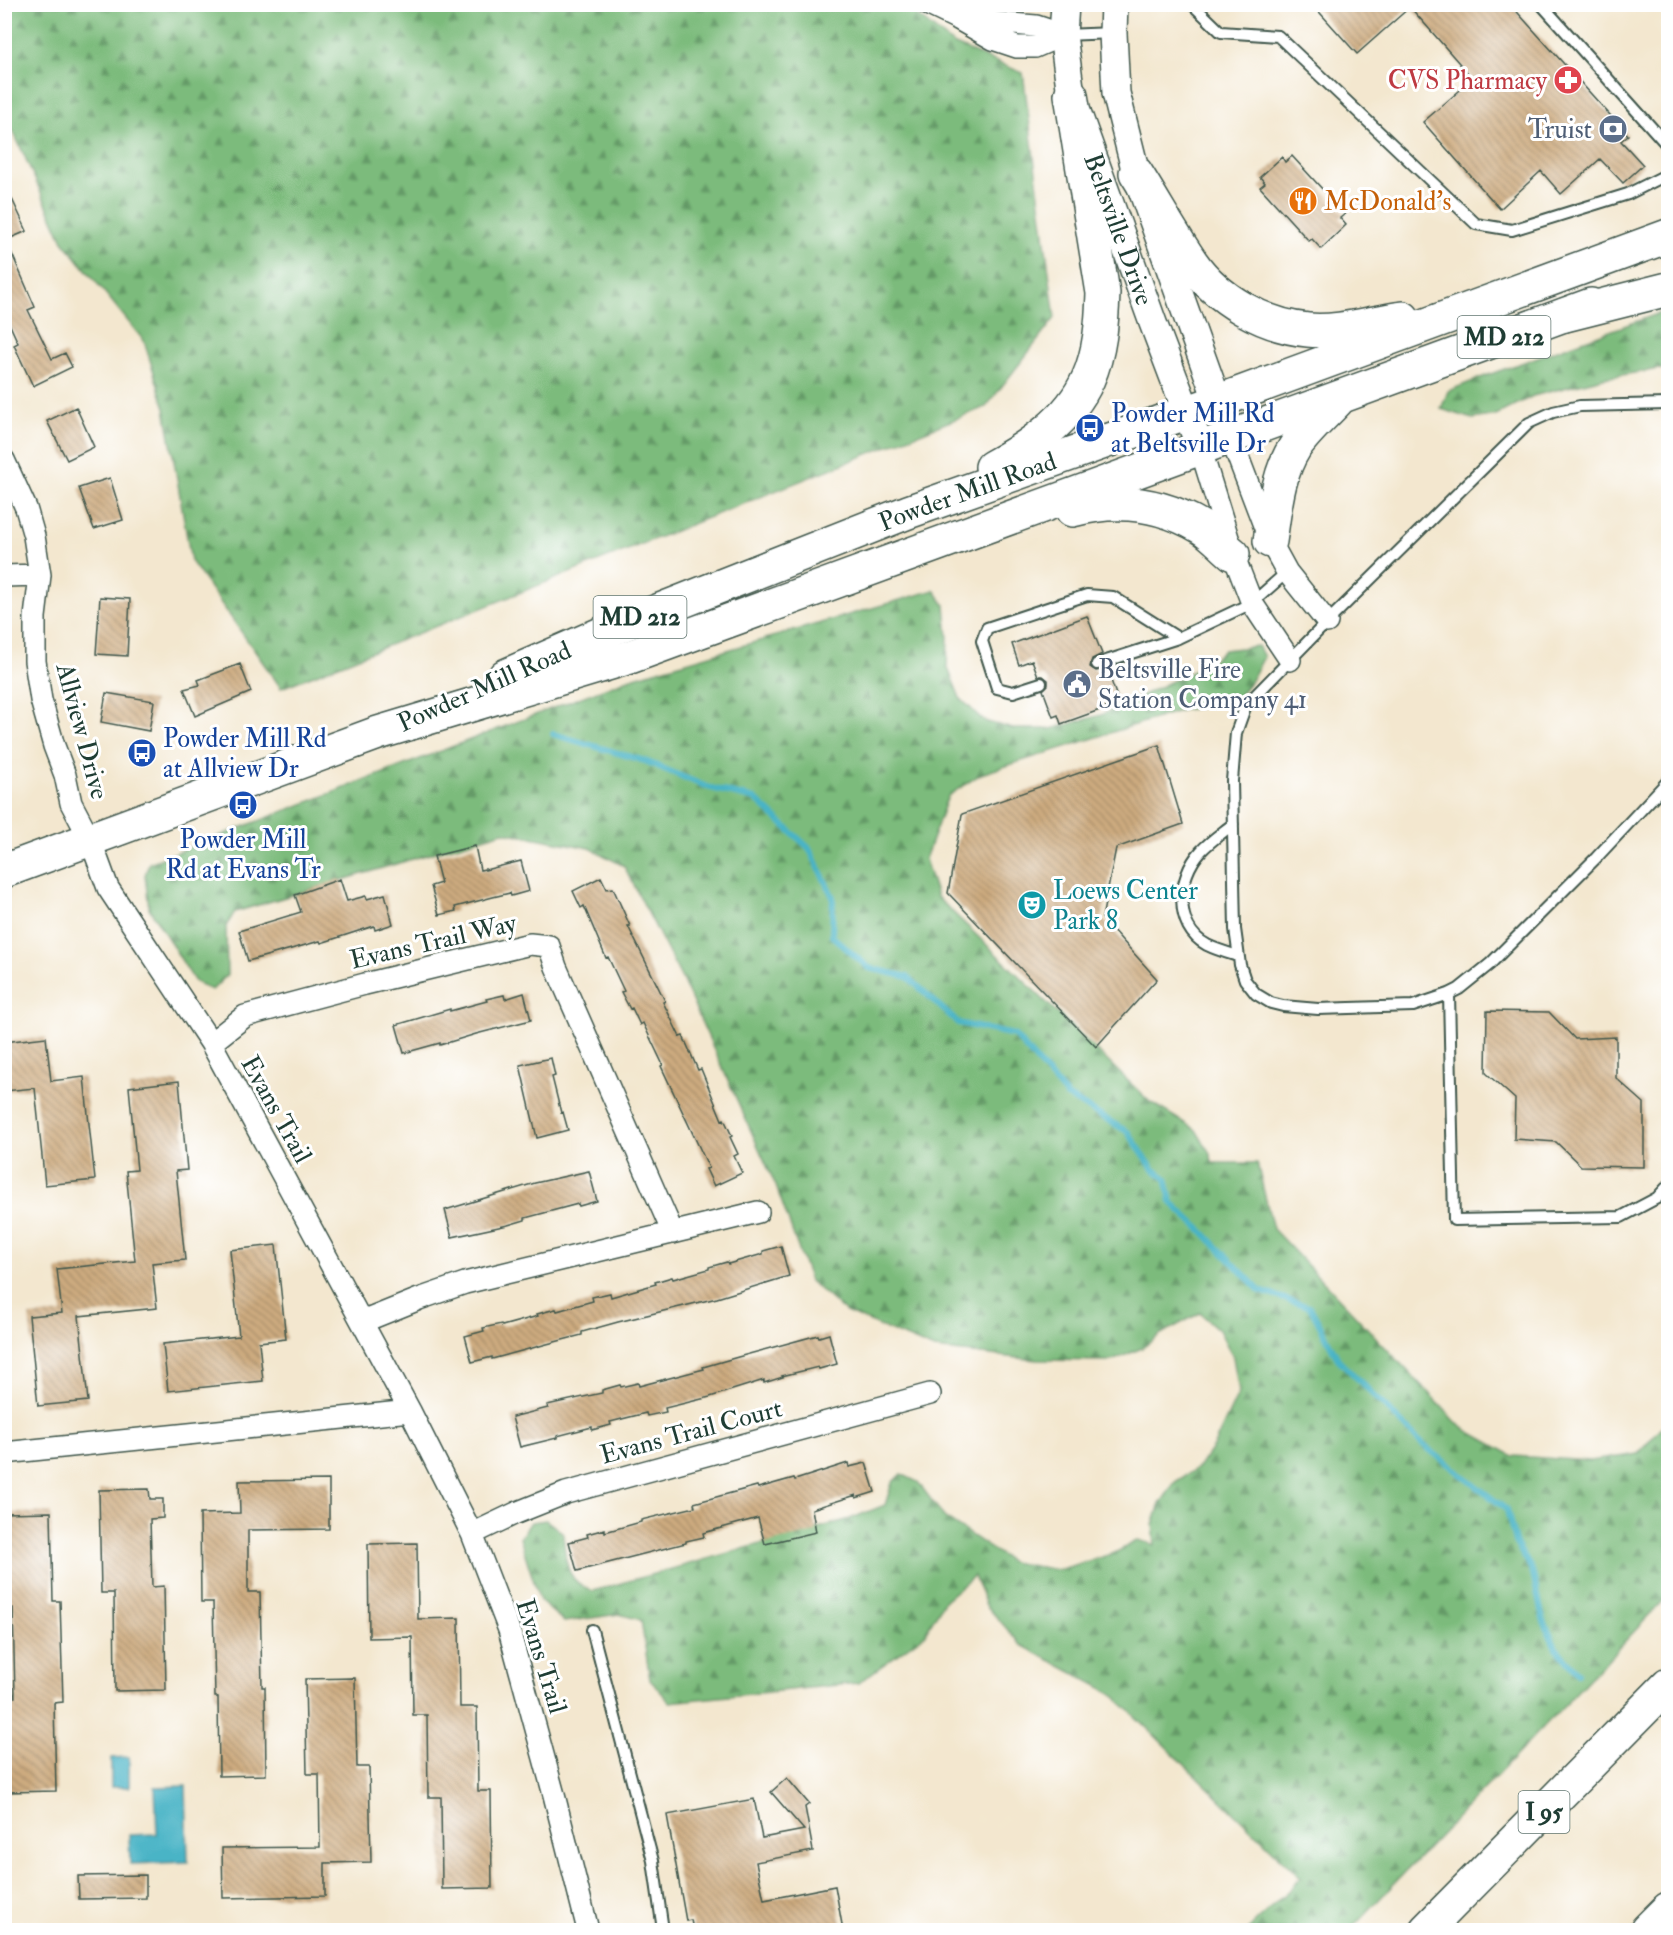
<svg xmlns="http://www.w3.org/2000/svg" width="1673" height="1935" font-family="'IM FELL Double Pica',serif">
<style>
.green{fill:#9adb92;stroke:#5c8c63;stroke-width:1.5}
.forest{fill:url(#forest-firs);stroke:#4d7c58;stroke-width:1.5}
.water{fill:#48b4c6;stroke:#34787d;stroke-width:1.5}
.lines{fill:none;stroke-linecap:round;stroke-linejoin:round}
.stream{stroke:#48b4c6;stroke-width:6}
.building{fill:url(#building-back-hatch)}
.service-casing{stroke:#3f564b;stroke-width:14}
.minor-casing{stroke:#3f564b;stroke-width:24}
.tertiary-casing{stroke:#3f564b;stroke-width:30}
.primary-casing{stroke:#3f564b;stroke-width:36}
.motorway-casing{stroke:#3f564b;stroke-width:36}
.service{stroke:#fff;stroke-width:10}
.minor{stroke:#fff;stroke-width:21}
.tertiary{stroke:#fff;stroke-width:27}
.primary{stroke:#fff;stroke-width:33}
.motorway{stroke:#fff;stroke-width:33}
.labels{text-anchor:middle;stroke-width:6;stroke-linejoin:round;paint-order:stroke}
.shield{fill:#fff;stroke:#627771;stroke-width:1.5}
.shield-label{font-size:24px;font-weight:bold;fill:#1f3d34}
.health-label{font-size:26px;fill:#be3a42;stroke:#fff;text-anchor:end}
.service-label{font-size:26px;fill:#4e5e75;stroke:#fff;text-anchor:end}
.food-label{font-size:26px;fill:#c56008;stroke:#fff;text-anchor:start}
.street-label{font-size:26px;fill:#1f3d34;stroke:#fff}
.transit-label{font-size:26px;fill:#164399;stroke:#fff;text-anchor:start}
.culture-label{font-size:26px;fill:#0d838f;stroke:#fff;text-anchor:start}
</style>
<defs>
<pattern id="forest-firs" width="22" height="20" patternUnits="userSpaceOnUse" patternTransform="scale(1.5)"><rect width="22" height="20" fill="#7bbb7c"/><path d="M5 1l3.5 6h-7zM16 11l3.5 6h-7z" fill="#649966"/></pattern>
<pattern id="building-back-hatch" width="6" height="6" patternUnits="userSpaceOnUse" patternTransform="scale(1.5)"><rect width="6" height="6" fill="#cdab7f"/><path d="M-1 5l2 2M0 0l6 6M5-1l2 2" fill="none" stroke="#a68c69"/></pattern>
</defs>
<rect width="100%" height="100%" fill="#fff"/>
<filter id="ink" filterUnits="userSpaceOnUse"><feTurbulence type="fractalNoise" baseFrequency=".0167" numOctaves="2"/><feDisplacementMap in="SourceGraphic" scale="12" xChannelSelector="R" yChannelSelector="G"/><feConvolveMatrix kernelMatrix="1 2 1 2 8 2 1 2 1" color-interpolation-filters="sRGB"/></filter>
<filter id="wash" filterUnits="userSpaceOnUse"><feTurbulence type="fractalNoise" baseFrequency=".008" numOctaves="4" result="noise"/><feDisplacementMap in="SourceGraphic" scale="24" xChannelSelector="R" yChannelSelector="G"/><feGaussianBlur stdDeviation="1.35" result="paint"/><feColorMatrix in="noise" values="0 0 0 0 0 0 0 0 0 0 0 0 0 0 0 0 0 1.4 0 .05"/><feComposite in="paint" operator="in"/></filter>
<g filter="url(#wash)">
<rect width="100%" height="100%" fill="#f3e7cf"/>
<path class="green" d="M 5,1924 L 42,1924 L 42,1930 L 5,1930 Z"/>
<path class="forest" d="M 4,5 L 904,5 L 953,44 L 1023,73 L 1055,318 L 986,407 L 281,688 L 191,561 L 165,408 L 144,341 L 63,241 L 5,113 Z
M 1668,310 L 1668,370 L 1659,369 L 1603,378 L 1533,396 L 1496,415 L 1473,419 L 1441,409 L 1448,391 L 1488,375 Z
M 934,590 L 945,605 L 948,637 L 947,666 L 960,698 L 984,721 L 1013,729 L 1051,729 L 1101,715 L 1208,664 L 1224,650 L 1258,646 L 1264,657 L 1250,682 L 1231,706 L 1210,706 L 1182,710 L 981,774 L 948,796 L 925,859 L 937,897 L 1150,1102 L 1196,1130 L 1211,1155 L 1212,1163 L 1257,1163 L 1273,1229 L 1461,1427 L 1513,1456 L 1591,1461 L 1638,1454 L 1668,1420 L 1668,1596 L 1350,1930 L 1248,1930 L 1301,1878 L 1111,1693 L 1021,1645 L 986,1605 L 974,1576 L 945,1600 L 924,1635 L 858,1683 L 670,1702 L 650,1680 L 641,1620 L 619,1614 L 564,1622 L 540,1601 L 520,1538 L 531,1522 L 546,1520 L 563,1533 C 566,1559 564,1582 593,1591 L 850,1519 L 885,1505 L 892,1483 L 901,1474 L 918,1482 L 944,1517 L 1011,1562 L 1058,1570 L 1115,1553 L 1138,1540 L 1155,1545 L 1153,1525 L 1160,1504 L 1175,1482 L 1199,1467 L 1214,1445 L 1239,1392 L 1233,1357 L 1219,1330 L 1200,1313 L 1161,1334 L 1142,1348 L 1112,1361 L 1037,1360 L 934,1349 L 846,1312 L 810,1281 L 776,1186 L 682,979 L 624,866 L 590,848 L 503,832 L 235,912 L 226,926 L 227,975 L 212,990 L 195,982 L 149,908 L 145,875 L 149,863 L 631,678 Z"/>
<path class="water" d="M 129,1757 L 129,1787 L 111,1787 L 111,1758 Z
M 186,1786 L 188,1862 L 130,1864 L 129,1835 L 157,1834 L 155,1787 Z"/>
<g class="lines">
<path class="stream" d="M 553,734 L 645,761 L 707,787 L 755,799 L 809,848 L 833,897 L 832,936 L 869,968 L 908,977 L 958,1023 L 1014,1035 L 1067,1096 L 1128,1132 L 1153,1169 L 1166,1178 L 1171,1202 L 1203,1232 L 1260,1291 L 1310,1307 L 1338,1359 L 1422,1444 L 1507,1510 L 1515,1542 L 1532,1570 L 1543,1619 L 1556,1648 L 1578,1673"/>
</g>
<g id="blocks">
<path class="building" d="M 1312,4 L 1510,4 L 1628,135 L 1621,141 L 1643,165 L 1623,183 L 1600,159 L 1561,194 L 1541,171 L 1500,209 L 1423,122 L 1473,79 L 1410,7 L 1357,54 Z
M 1292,156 L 1345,214 L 1340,218 L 1346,225 L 1321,249 L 1312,239 L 1309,241 L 1260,187 L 1265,183 L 1260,177 L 1282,157 L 1285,162 Z
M 4,182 L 27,231 L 6,240 L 35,307 L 28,310 L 52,359 L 65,353 L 72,367 L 33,386 L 14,345 L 18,343 L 4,312 Z
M 76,407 L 94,447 L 67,460 L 47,421 Z
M 110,478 L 123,520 L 94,529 L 79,488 Z
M 100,597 L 130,599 L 127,656 L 96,654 Z
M 1087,616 L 1102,654 L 1092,659 L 1090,667 L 1096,671 L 1107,669 L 1119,703 L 1061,724 L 1058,715 L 1053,717 L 1043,690 L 1048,685 L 1048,680 L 1043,676 L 1038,676 L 1032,660 L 1019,665 L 1012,644 Z
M 240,664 L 251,692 L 195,716 L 184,689 L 200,685 L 198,680 Z
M 106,693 L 154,701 L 149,731 L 101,722 Z
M 1159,745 L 1183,824 L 1116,848 L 1102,918 L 1157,979 L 1096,1047 L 948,893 L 962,814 Z
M 475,846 L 480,870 L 485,869 L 485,870 L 521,861 L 529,891 L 511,896 L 510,893 L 493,897 L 455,907 L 456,911 L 439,915 L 431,886 L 441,883 L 434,856 Z
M 601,877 L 607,889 L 613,888 L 630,926 L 628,926 L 665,1001 L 663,1002 L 680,1037 L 683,1036 L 698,1070 L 701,1069 L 722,1120 L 724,1119 L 732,1136 L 730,1137 L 738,1154 L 734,1156 L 742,1173 L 714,1186 L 706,1169 L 709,1168 L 661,1066 L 663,1065 L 643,1023 L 640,1025 L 632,1008 L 630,1009 L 621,992 L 624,991 L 608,957 L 606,958 L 584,906 L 581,908 L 573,891 Z
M 340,879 L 347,901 L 366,896 L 367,899 L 385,894 L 393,924 L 375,930 L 374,926 L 321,943 L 320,941 L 248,961 L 239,931 L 301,912 L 295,895 Z
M 524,993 L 531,1020 L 476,1034 L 440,1045 L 440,1043 L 404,1053 L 396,1025 L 450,1009 L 450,1011 L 487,1001 L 486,999 L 504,995 L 505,999 Z
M 1487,1011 L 1549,1012 L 1575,1039 L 1616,1037 L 1616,1078 L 1644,1103 L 1644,1167 L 1581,1166 L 1556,1142 L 1514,1139 L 1515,1099 L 1486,1073 Z
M 46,1037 L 51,1081 L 84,1077 L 95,1180 L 45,1185 L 35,1088 L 4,1091 L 4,1042 Z
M 551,1058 L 555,1076 L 552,1077 L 561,1113 L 563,1112 L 568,1130 L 537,1138 L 520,1065 Z
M 179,1081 L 187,1170 L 176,1171 L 185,1260 L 152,1263 L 157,1308 L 79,1316 L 88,1401 L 38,1406 L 29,1316 L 62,1313 L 57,1269 L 135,1261 L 126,1171 L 137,1170 L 129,1087 Z
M 589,1171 L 597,1201 L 579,1206 L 578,1204 L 525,1218 L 525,1220 L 508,1225 L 452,1237 L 445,1210 L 535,1183 Z
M 276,1245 L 286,1339 L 259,1342 L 263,1381 L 168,1391 L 163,1344 L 239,1336 L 230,1250 Z
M 781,1246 L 789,1276 L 717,1298 L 618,1322 L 582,1332 L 582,1335 L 547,1344 L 492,1359 L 492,1357 L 472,1362 L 465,1336 L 484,1331 L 483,1328 L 501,1324 L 502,1326 L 538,1316 L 537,1314 L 556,1309 L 557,1311 L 593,1301 L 592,1297 L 610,1293 L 611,1297 L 656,1284 L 655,1282 L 672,1277 L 673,1279 L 709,1269 L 709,1267 L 727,1262 L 728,1264 L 763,1254 L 763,1251 Z
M 829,1334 L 837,1364 L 819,1369 L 818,1367 L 782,1376 L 783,1377 L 764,1383 L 764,1380 L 710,1397 L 665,1408 L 666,1412 L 647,1416 L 646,1413 L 610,1422 L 611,1425 L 592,1430 L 592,1427 L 557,1436 L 557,1438 L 520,1447 L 512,1417 L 548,1408 L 547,1405 L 602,1393 L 602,1390 L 620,1385 L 621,1387 L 638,1383 L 639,1386 L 658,1381 L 704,1369 L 703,1367 L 738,1357 L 818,1335 L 819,1337 Z
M 848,1463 L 849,1467 L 866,1463 L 875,1492 L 856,1498 L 856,1495 L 812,1509 L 816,1532 L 765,1544 L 758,1518 L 703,1533 L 704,1537 L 686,1541 L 686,1543 L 577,1571 L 569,1542 L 588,1537 L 587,1534 L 605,1529 L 605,1532 L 641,1522 L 641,1520 L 695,1507 L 694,1503 L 757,1486 L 758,1488 L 794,1478 L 795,1480 Z
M 329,1480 L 329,1529 L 248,1530 L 248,1592 L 260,1592 L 262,1687 L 265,1687 L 266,1775 L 219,1776 L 218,1697 L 215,1697 L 213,1602 L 201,1602 L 200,1514 L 240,1513 L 239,1481 Z
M 149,1489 L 150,1499 L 163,1499 L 163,1518 L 150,1519 L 152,1587 L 164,1586 L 166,1690 L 115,1691 L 114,1593 L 101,1593 L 99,1490 Z
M 51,1512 L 53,1601 L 60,1601 L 63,1702 L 54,1703 L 56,1791 L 6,1792 L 4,1697 L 15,1697 L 13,1608 L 4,1608 L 4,1513 Z
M 417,1543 L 418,1619 L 459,1618 L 460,1707 L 477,1707 L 478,1791 L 491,1791 L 492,1888 L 442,1889 L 441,1797 L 428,1797 L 427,1715 L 413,1715 L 412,1637 L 369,1638 L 368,1544 Z
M 355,1678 L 357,1767 L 369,1767 L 371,1862 L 325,1863 L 325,1896 L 223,1898 L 222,1848 L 320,1847 L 319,1774 L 307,1774 L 305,1679 Z
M 787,1778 L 809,1804 L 805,1807 L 813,1851 L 756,1862 L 764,1900 L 835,1886 L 843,1930 L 693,1930 L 691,1920 L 686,1921 L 667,1815 L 754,1799 L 762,1838 L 804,1830 L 771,1792 Z
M 146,1875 L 146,1898 L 79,1899 L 78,1876 Z"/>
</g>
</g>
<g filter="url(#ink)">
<use href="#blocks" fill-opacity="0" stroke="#3f564b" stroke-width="1.5"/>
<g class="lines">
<g class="service-casing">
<path id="service" d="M 1192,4 L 1221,32 L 1278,36 L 1476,224 L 1512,230 L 1628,194 L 1668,174
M 1541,4 L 1668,146
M 1064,35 L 1113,33
M 1668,404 L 1580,406 L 1553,412 L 1529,423 L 1327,622 L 1246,705 L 1236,733 L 1232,781 L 1235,929 L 1240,965 L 1245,980 L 1256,994 L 1271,1003 L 1283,1006 L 1318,1009 L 1413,1006 L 1449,994 L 1459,989 L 1490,964 L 1596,858 L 1668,781
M 1097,664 L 1178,638 L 1252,603 L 1287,572
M 1041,683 L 1013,692 L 997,688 L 982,641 L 987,628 L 1087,595 L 1113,597 L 1178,638
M 1233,824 C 1222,833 1210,841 1201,851 C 1177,877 1173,927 1207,945 C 1217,950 1228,953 1238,956
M 1449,994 L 1454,1220 L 1621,1217 L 1657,1198 L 1668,1186
M 592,1630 L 653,1861 L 663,1930"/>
</g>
<g class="minor-casing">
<path id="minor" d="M 927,4 L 958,19 L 993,39 L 1017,47 L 1035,47 L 1063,35
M 964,20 L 1036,26 L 1063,35
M 1230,436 L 1270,541 L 1287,572 L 1327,622
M 1200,447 L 1233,554 L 1252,603 L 1290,660
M 4,460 L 26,508 L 34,536 L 40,575 L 35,617 L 35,661 L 41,700 L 54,746 L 65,775 L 71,803 L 90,839 L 108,888 L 211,1043 L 410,1411 L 472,1534 L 509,1630 L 554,1795 L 588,1930
M 4,576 L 40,575
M 211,1043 L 245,1016 L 365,984 L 530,944 L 549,946 L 556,967 L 673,1233
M 362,1322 L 419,1299 L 465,1283 L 758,1212
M 4,1453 L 410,1411
M 472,1534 L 516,1513 L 566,1493 L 930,1394"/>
</g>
<g class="tertiary-casing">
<g id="tertiary">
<path id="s1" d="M 1065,4 L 1063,35 L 1071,95 L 1153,323 L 1200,447"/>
<path d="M 1114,4 L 1113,33 L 1116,93 L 1136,173 L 1230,436"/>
</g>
</g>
<g class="primary-casing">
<g id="primary">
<path d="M 1136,173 C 1155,203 1172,234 1192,263 C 1217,299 1264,326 1308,330 C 1339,333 1372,322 1403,318"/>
<path d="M 992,467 C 1029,447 1070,420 1088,379 C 1100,352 1102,322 1103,293 L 1071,95"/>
<path d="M 1072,510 C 1117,498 1161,503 1201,527 C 1213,534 1223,546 1233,554"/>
<path d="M 1270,541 C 1275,510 1277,475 1295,447 C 1306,431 1324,415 1337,401"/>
<path id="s2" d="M 505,676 L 617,627 L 908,512 L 1219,401 L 1668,236"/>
<path d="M 4,871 L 378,733 L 627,658 L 1591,305"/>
</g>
</g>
<g class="motorway-casing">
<path id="motorway" d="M 1565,315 L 1668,289
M 1426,1930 L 1668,1685
M 1647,1930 L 1668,1909"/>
</g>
<use href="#service" class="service"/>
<use href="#minor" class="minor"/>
<use href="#tertiary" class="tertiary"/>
<use href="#primary" class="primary"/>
<use href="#motorway" class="motorway"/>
</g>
</g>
<defs>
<g id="pharmacy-disc" transform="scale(1.5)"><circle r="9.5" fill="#e0444e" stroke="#fff"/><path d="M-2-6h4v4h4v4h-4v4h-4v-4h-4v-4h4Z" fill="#fff"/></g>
<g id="bank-disc" transform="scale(1.5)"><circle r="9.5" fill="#5c6f8a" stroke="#fff"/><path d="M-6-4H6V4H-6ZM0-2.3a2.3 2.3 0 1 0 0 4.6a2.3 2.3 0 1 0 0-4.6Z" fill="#fff"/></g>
<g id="restaurant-disc" transform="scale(1.5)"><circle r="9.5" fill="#e8710a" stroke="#fff"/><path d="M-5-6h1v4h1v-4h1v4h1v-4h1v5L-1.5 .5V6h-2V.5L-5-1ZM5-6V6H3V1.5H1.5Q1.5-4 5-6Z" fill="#fff"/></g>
<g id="bus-disc" transform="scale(1.5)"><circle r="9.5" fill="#1a4fb4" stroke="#fff"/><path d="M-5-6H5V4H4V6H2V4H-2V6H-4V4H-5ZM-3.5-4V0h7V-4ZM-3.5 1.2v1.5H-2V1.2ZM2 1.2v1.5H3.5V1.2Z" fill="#fff"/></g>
<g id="civic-disc" transform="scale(1.5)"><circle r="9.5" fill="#5c6f8a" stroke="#fff"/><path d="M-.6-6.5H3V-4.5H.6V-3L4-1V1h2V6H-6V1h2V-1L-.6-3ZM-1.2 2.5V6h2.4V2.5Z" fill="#fff"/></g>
<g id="theatre-disc" transform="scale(1.5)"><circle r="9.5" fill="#0f9aa8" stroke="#fff"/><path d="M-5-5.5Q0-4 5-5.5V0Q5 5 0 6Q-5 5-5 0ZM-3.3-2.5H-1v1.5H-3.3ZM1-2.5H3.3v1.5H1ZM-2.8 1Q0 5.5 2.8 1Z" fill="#fff"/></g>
</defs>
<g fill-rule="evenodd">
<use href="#pharmacy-disc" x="1568" y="80"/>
<use href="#bank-disc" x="1613" y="129"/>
<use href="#restaurant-disc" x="1303" y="201"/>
<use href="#bus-disc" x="1090" y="428"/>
<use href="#civic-disc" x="1077" y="684"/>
<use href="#bus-disc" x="142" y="753"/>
<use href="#bus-disc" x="243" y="805"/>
<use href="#theatre-disc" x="1032" y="905"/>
</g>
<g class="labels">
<g class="shield">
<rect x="1457.5" y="316" width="93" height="42" rx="4.5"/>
<rect x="593.5" y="596" width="93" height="42" rx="4.5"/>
<rect x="1518.5" y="1791" width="51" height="42" rx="4.5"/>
</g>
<g class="shield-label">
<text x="1504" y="345">MD 212</text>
<text x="640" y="625">MD 212</text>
<text x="1544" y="1820">I 95</text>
</g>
<g class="health-label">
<text x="1547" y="89">CVS Pharmacy</text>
</g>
<g class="service-label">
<text x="1592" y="138">Truist</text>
<text x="1098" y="678" text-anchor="start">Beltsville Fire<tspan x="1098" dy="30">Station Company 41</tspan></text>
</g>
<g class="food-label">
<text x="1324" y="210">McDonald's</text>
</g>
<g class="street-label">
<text dy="9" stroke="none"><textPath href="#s1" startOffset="234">Beltsville Drive</textPath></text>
<text dy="9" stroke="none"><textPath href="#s2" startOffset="498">Powder Mill Road</textPath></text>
<text transform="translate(484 686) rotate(-24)" y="9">Powder Mill Road</text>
<text transform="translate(83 731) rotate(75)" y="9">Allview Drive</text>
<text transform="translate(433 941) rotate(-13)" y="9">Evans Trail Way</text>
<text transform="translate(277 1109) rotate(61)" y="9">Evans Trail</text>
<text transform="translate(691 1431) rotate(-15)" y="9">Evans Trail Court</text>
<text transform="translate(542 1656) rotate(73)" y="9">Evans Trail</text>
</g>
<g class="transit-label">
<text x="1111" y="422">Powder Mill Rd<tspan x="1111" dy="30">at Beltsville Dr</tspan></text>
<text x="163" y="747">Powder Mill Rd<tspan x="163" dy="30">at Allview Dr</tspan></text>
<text x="243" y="848" text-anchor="middle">Powder Mill<tspan x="243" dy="30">Rd at Evans Tr</tspan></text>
</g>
<g class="culture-label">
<text x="1053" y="899">Loews Center<tspan x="1053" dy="30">Park 8</tspan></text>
</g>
</g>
<rect width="1673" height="1935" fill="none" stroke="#fff" stroke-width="24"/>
</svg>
